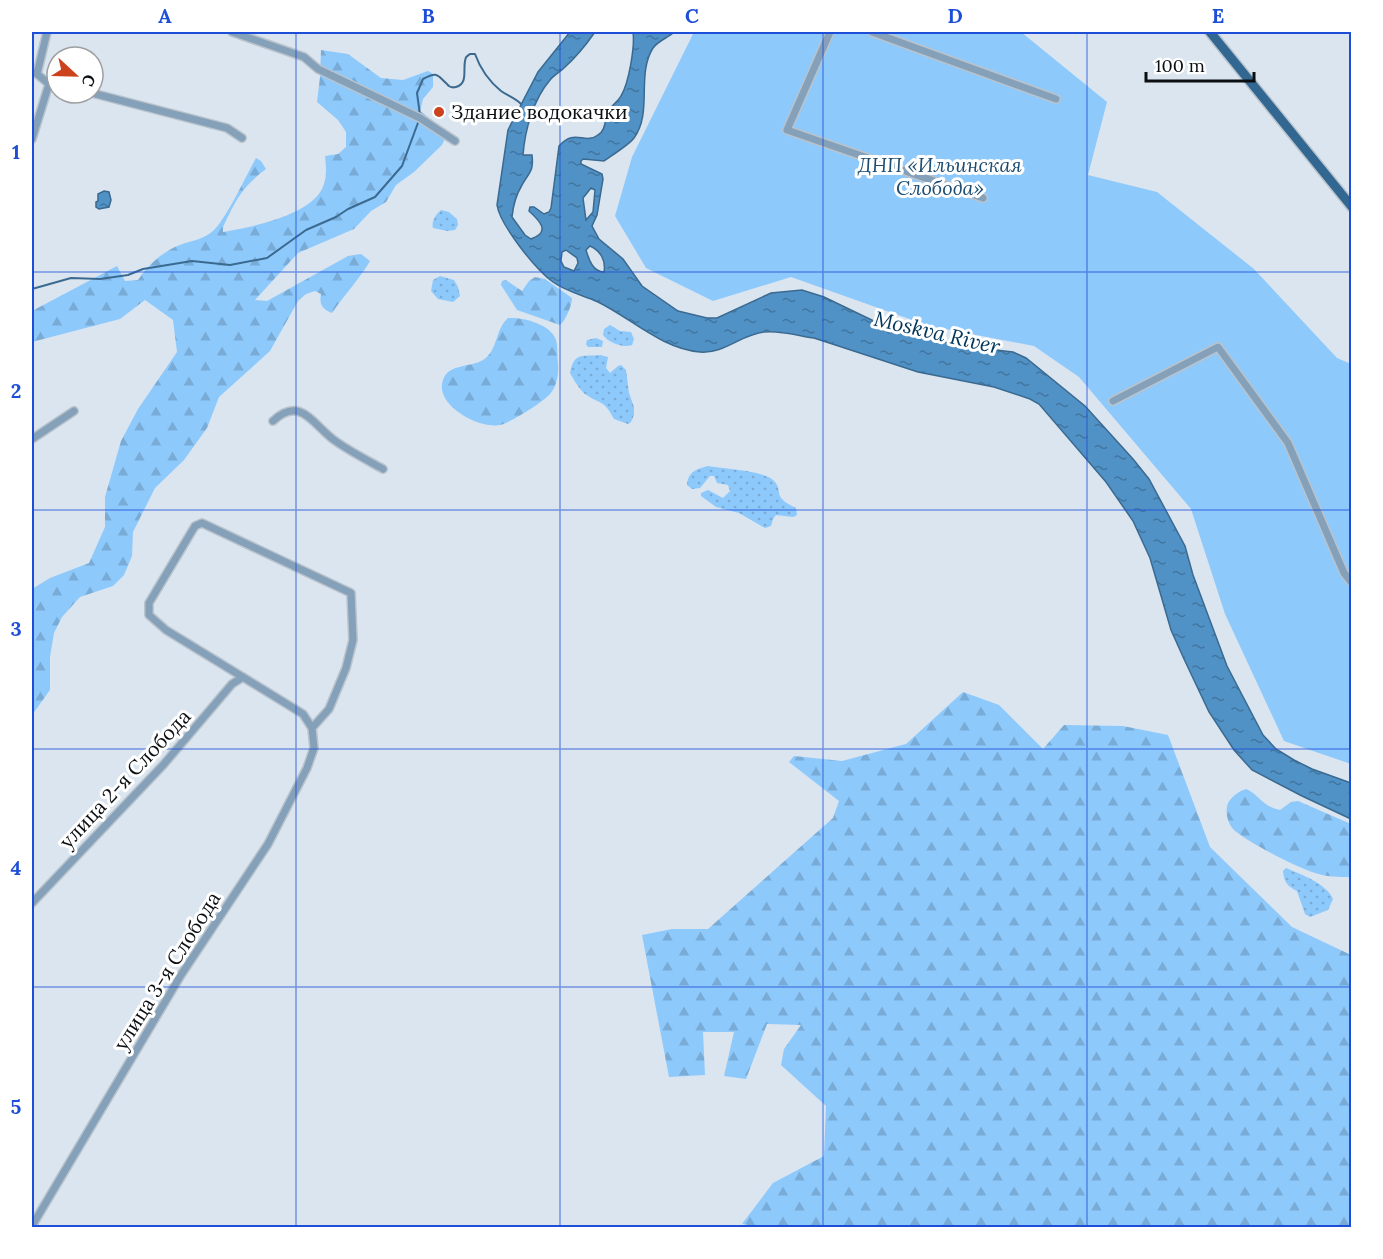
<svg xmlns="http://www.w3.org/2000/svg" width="1383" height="1259" font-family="Lora,serif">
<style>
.grass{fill:url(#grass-dots)}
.forest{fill:url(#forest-firs)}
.garden{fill:#8ec9fc}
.water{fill:url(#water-ripples);stroke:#3b6a90;stroke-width:1.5;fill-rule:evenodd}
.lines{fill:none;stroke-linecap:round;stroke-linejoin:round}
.stream{stroke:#3b6a90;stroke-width:2}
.minor-casing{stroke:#b9c3cc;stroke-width:10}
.major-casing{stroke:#b9c3cc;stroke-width:12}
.minor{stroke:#85a0b9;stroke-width:7}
.major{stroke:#326792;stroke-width:9}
.grid{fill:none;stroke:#1d4ed8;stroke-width:1.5;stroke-opacity:0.55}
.poi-dot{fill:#cb421d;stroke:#fff;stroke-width:2}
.labels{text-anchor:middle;stroke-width:6;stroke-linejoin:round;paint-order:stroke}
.poi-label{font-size:20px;fill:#0b0f12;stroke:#fff;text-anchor:start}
.park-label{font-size:20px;font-style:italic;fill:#1c4c71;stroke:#fff}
.street-label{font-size:20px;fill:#0b0f12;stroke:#fff}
.water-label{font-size:21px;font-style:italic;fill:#003559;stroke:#fff}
.neatline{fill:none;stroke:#1d4ed8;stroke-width:2}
.grid-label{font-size:20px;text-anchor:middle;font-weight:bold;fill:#1d4ed8}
</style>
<defs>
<pattern id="grass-dots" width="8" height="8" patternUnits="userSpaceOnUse" patternTransform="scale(1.5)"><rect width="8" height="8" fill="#8ec9fc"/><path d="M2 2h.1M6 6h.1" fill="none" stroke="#79abd7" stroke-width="1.8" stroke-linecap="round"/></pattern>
<pattern id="forest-firs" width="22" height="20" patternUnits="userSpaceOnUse" patternTransform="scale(1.5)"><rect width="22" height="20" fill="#8ec9fc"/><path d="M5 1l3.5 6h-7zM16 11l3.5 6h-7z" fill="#79abd7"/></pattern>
<pattern id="water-ripples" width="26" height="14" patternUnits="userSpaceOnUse" patternTransform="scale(1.5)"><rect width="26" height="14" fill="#5091c6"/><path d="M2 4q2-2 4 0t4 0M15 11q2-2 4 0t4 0" fill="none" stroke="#41759f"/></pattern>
</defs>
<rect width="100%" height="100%" fill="#dae5ef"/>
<path class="grass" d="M 441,210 L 449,212 L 457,219 L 458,225 L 455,230 L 447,231 L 433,228 C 431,222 436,214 441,210 Z
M 440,276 L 454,280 L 458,287 L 460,296 L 453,302 L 438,299 L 431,291 L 433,280 Z
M 610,325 L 620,331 L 631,332 L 634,339 L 632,345 C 622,348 609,343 603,335 L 604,329 Z
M 596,338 L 603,341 L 602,347 L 588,347 L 586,344 L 587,340 Z
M 600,355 L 608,357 L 606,368 L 610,373 L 618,366 L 621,365 L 626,370 L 629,393 L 634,407 L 634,415 L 631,422 L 628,424 L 614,419 C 603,398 600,405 585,394 C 579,389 574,380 570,373 C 574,351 583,357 600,355 Z
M 708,466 C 724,469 761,470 773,480 C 785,491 770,496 796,508 L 797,515 L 793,517 L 776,515 L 773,519 L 771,526 L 765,528 L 739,513 L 716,507 L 701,496 L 701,493 L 708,490 L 723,498 L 730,491 L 728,485 L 717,483 L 714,476 L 710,476 L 700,488 L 692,489 L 687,485 C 688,472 696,469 708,466 Z
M 1286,868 C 1302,875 1326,883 1333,899 L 1328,910 L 1310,917 L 1305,914 L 1297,891 C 1287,886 1284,882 1283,871 Z"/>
<path class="forest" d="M 321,50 L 348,54 L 381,78 L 403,80 L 428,71 L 433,74 L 433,87 L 423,99 L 420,111 L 448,132 L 442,145 L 414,172 L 396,185 L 386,202 L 371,211 L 354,229 L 298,253 L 255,300 L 267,301 L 348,256 L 361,254 L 370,261 C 359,280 344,295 332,313 C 322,309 319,304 321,294 L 315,291 L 306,294 L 298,301 L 270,351 L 219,397 L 207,428 L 184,460 L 155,488 L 133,532 L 132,556 L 124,575 L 113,586 L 80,597 L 62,617 L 54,633 L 50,657 L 50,690 L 32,715 L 32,589 L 50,578 L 89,563 L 105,527 L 105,497 L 121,441 L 138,409 L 177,352 L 173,320 L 145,300 L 120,319 L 32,342 L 32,311 L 117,266 L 125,281 L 138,280 C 148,265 163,251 180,245 C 192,240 204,240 214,230 C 227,217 246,176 256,158 L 261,161 L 266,169 C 241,188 236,200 223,227 L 223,232 C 251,227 315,215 324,184 C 327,175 326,165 325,156 L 338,154 L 346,147 L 346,132 L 338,120 L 317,102 L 320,77 Z
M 535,277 L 545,279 L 572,298 C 572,305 566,320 560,325 L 517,310 L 501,285 L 502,281 L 506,280 L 522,291 L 529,281 Z
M 508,318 C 523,317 551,324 556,340 C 558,347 557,356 558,363 C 559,373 557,386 550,394 C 543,402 510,423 500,425 C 479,429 434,405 443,380 C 449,363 470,368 483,360 C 498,351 495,329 508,318 Z
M 963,692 L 999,705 L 1043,749 L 1064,725 L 1123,726 L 1168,735 L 1210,847 L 1292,927 L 1351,955 L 1351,1227 L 802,1228 L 801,1226 L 767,1228 L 742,1224 L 773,1183 L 824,1156 L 826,1106 L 781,1065 L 784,1049 L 801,1025 L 767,1024 L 746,1079 L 724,1076 L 734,1032 L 703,1032 L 705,1075 L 669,1077 L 642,935 L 672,929 L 708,929 L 833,818 L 839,801 L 789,762 L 794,756 L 842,761 L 906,744 Z
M 1246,789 C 1260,795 1261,806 1280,810 L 1291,802 L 1298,801 L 1351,824 L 1351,877 C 1339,877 1326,877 1315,873 C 1298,868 1245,841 1233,829 C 1227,822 1225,811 1228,803 C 1232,796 1239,791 1246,789 Z"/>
<path class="garden" d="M 694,32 L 1021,32 L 1107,102 L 1088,175 L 1157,192 L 1254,269 L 1337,358 L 1351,364 L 1351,764 L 1284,741 L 1225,614 L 1191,509 L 1079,377 L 1034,346 L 929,326 L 791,277 L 713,301 L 646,268 L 615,216 L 632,157 Z"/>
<path class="water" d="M 570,32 L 595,32 C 586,45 576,57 564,68 C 560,72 554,75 550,80 C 533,100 525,130 523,155 L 532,155 C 534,172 529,172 522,185 C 516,195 513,206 512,217 L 525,235 L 531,239 C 551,232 540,221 529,211 L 530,207 L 534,207 L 544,214 L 549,212 L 551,208 L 559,146 C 575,128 584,145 598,135 C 605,131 605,122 607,114 C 610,106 617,103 621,96 C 629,83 635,46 633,32 L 674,32 C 668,38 659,40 653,48 C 636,75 653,112 634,138 C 630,144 611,156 604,161 L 583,159 L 581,161 L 581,164 L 602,174 L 603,179 L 597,215 L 592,226 L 599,239 L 623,259 L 642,286 L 678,311 L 707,318 L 717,318 L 771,293 L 802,290 L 824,297 L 880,324 L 903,332 L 961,346 L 1013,352 L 1026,358 L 1085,406 L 1133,459 L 1149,479 L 1185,546 L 1193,575 L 1227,666 L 1263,735 L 1276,749 L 1294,760 L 1312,769 L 1351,783 L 1351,819 L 1302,796 L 1252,770 L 1234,750 L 1209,712 L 1184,659 L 1171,630 L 1150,558 L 1133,521 L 1106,482 L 1039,404 L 1030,399 L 994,387 L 918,372 L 814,338 C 799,336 780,330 764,332 C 742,334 724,354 700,352 C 662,349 631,318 598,302 C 583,295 567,292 553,282 C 536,270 500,225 497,205 L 508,130 L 538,72 ZM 591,188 L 595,190 L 593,212 L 586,220 L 583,198 ZM 590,246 C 601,251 606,261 604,272 C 593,272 589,260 586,250 ZM 566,250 L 577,258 L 578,263 L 574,271 L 564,267 L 561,261 L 562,252 Z
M 104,191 L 109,192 L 111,200 L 109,207 L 99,209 L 96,207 L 96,202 L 98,201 L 98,194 Z"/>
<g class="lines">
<path class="stream" d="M 420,115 L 417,93 L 423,79 C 438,71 437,75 447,84 C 449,87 452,88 456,87 C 468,84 463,70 465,61 C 466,56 466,57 470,54 L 475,54 C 480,68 490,82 501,91 C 508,96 515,98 521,104
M 32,289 L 71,278 L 100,279 L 128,275 L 143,269 L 192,261 L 230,265 L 267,258 L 306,230 L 336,217 L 348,209 L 375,197 L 402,166 L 419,120"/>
<g class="minor-casing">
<path id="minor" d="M 232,32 L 304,57 L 318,69 L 420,118 L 455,141
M 830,32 L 787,130 L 983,198
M 872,32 L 1056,99
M 32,72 L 37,74 L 49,84 L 57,83
M 37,74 L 47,32
M 92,93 L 227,128 L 242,138
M 32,139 L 49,84
M 1113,401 L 1218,347 L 1288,443 L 1344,573 L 1352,583
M 273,421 C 301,395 313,425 334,440 C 349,451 367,460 383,469
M 32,439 L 74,411
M 32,903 L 164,764 L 232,684 L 243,677
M 32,1226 L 181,975 L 268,844 L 307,768 L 314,748 L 312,728 L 303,714 L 166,630 L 149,615 L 149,603 L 195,526 L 202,523 L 351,593 L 353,640 L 346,668 L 329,709 L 312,728"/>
</g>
<g class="major-casing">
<path id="major" d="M 1210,32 L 1352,207"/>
</g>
<use href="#minor" class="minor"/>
<use href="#major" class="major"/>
</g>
<path class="grid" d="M 296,32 L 296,1228M 560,32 L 560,1228M 823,32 L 823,1228M 1087,32 L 1087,1228M 32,272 L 1352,272M 32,510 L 1352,510M 32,749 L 1352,749M 32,987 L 1352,987"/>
<circle class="poi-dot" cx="439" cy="112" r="6"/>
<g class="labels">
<g class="poi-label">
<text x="451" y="119">Здание водокачки</text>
</g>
<g class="park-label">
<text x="940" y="172">ДНП «Ильинская<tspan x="940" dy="23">Слобода»</tspan></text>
</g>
<g class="street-label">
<text transform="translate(125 779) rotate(-47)" y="7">улица 2-я Слобода</text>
<text transform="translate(167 971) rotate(-58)" y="7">улица 3-я Слобода</text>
</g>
<g class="water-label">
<text transform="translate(937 333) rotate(13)" y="7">Moskva River</text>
</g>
</g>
<rect width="1383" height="1259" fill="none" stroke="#ffffff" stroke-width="66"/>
<g transform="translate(75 75) rotate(112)"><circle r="28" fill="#ffffff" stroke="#9d9fa0" stroke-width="1.5"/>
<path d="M0-4.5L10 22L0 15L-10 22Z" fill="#cb421d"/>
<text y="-9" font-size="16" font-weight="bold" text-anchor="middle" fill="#0b0f12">С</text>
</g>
<path d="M1146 72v9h108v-9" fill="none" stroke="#0b0f12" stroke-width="3"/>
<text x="1155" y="72" font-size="18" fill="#0b0f12" stroke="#ffffff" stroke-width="4.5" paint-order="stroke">100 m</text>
<rect x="33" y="33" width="1317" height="1193" class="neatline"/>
<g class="grid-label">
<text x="165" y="23">A</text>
<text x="428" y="23">B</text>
<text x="692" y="23">C</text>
<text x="955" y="23">D</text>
<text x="1218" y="23">E</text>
<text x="16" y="159">1</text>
<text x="16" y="398">2</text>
<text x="16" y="636">3</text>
<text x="16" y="875">4</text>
<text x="16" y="1114">5</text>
</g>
</svg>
